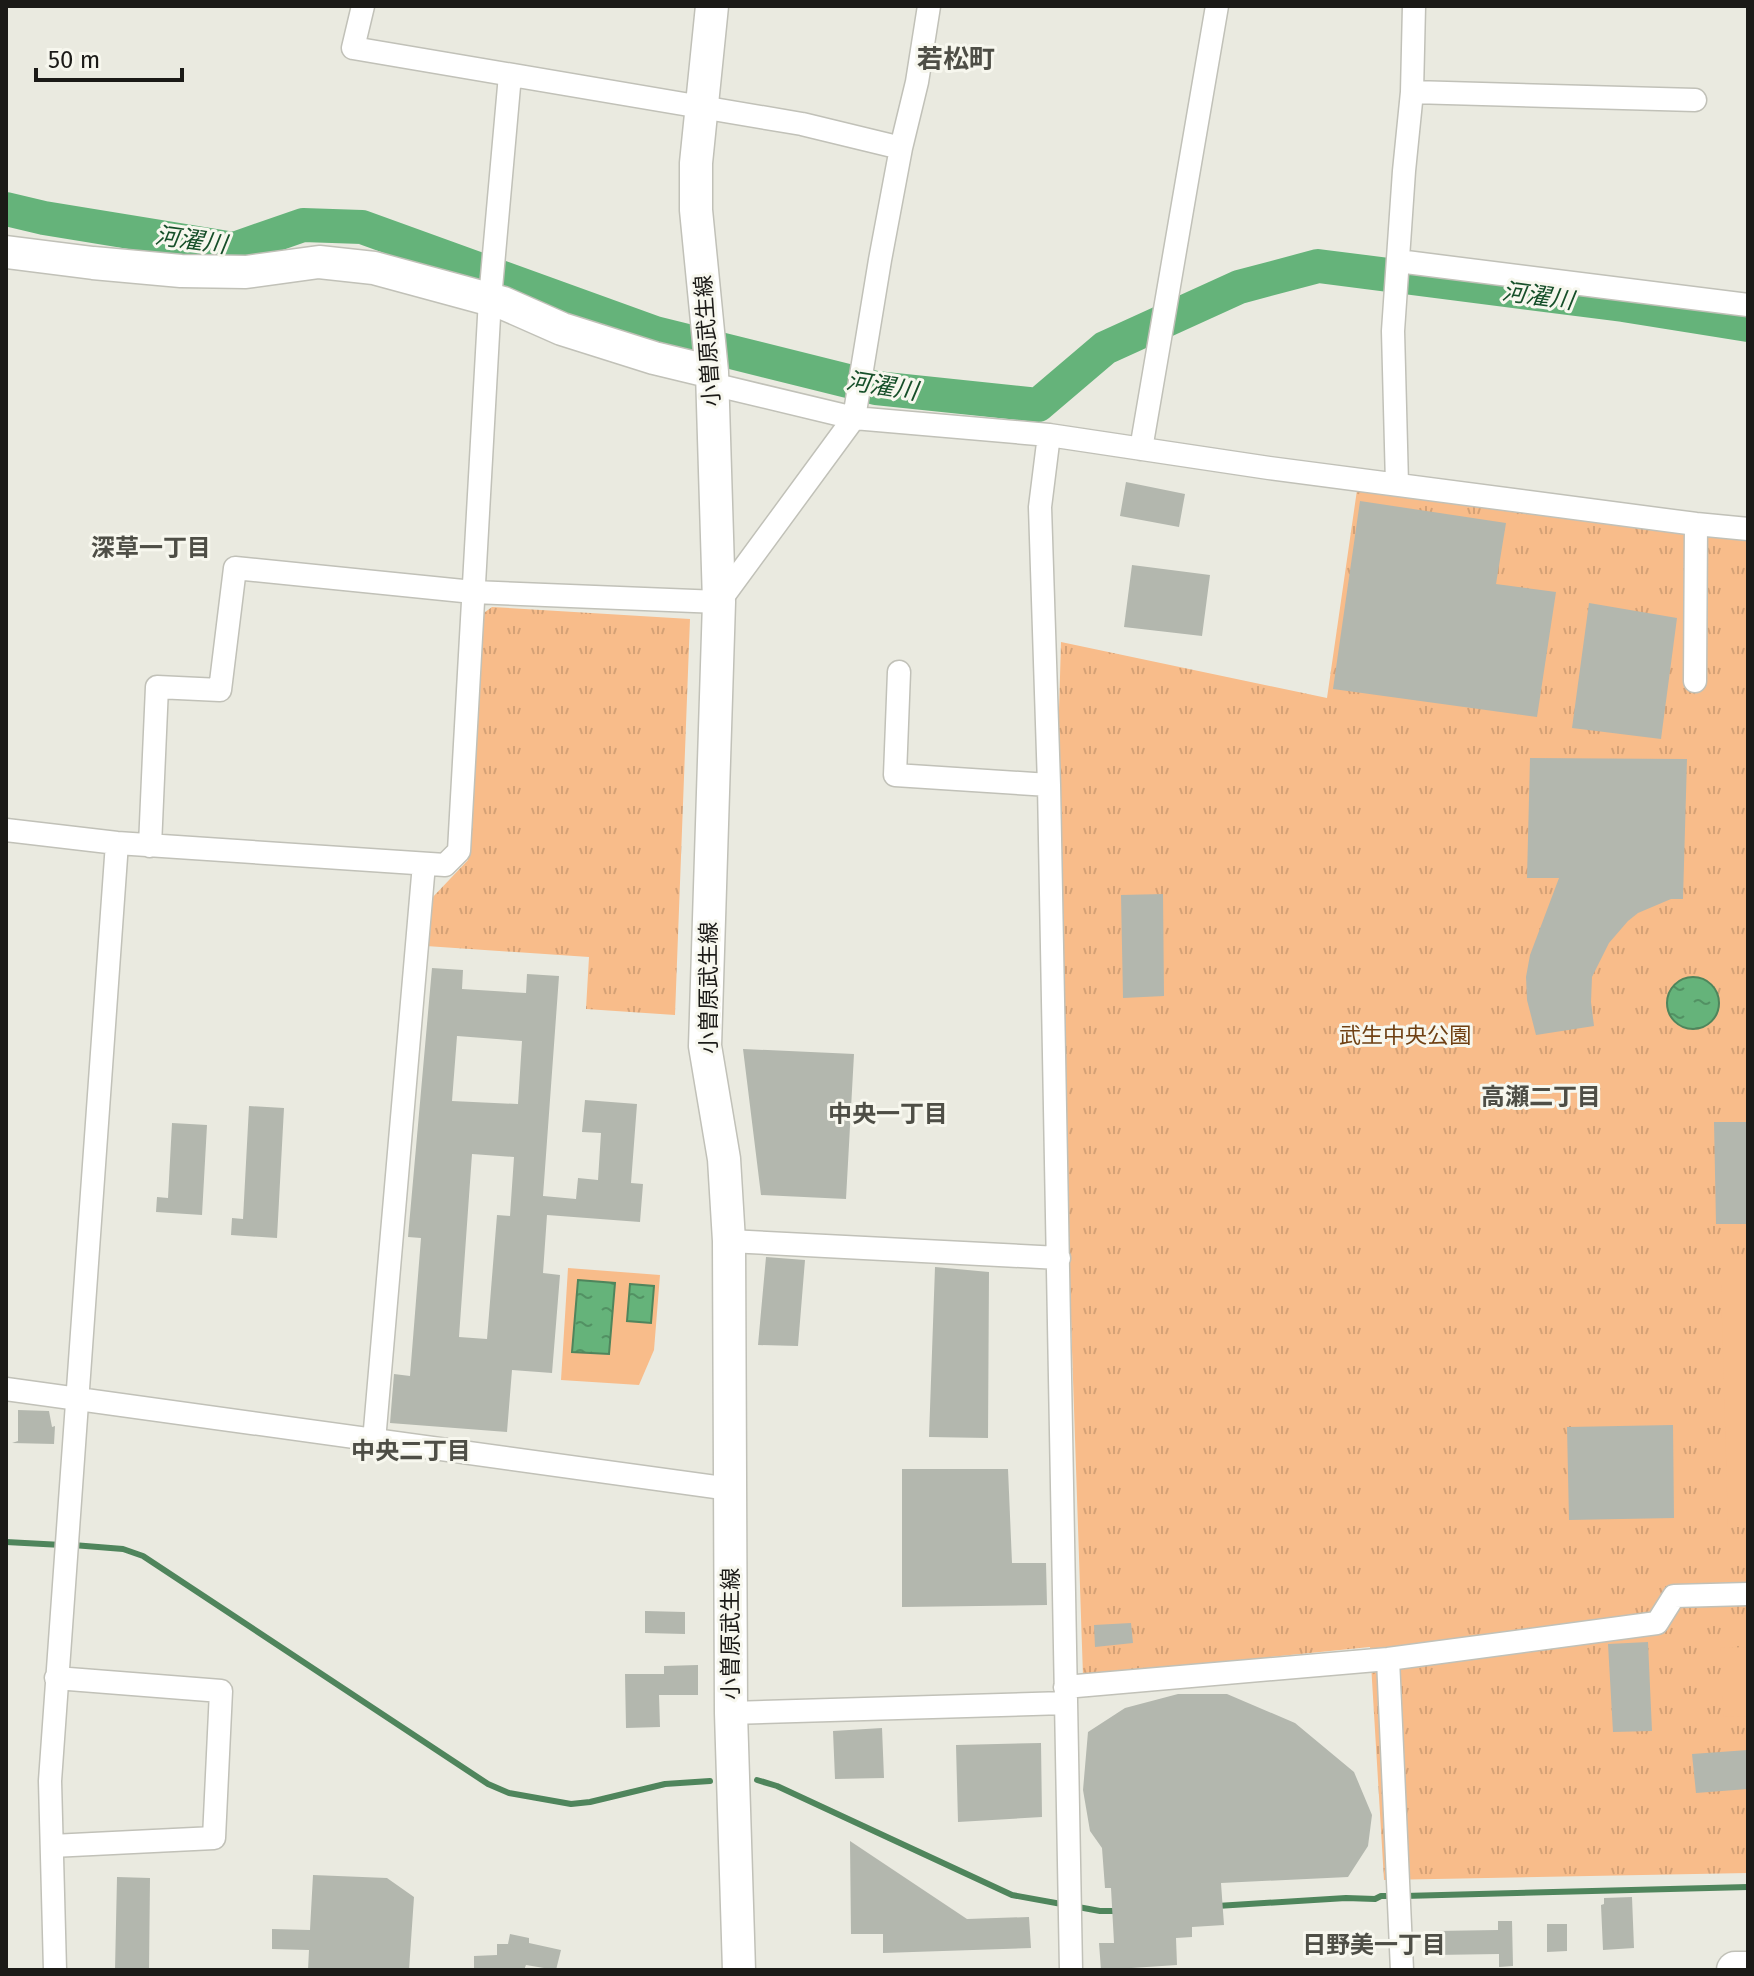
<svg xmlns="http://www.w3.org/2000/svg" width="1754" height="1976" font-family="'Fira Sans','Noto Sans JP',sans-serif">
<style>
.park{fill:url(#park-tufts)}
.pitch{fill:#f8bc8a}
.water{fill:url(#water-ripples);stroke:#4f855c;stroke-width:2}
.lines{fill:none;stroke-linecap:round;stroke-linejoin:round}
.stream{stroke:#4f855c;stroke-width:6}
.river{stroke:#65b37a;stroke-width:34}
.building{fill:#b3b7ae;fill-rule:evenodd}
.street-casing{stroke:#c1c1b8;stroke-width:25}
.secondary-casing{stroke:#c1c1b8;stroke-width:35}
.primary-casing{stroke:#c1c1b8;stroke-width:39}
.street{stroke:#fff;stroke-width:22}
.secondary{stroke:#fff;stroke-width:32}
.primary{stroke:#fff;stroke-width:36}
.labels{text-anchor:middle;stroke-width:6;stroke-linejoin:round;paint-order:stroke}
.street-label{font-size:22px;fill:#1b1a17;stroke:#f7f7ee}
.park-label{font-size:22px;fill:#6f4013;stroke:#f7f7ee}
.water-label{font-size:24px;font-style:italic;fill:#164f29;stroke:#f7f7ee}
.neighbourhood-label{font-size:24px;font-weight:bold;fill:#4e4e46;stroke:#f7f7ee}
.quarter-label{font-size:26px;font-weight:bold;fill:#4e4e46;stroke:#f7f7ee}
</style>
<defs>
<pattern id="park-tufts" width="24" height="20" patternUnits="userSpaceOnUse" patternTransform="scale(2)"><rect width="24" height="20" fill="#f8bc8a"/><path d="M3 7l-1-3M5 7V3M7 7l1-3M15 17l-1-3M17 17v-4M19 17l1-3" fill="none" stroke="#d4a176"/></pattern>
<pattern id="water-ripples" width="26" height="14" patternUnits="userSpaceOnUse" patternTransform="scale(2)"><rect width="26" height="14" fill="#65b37a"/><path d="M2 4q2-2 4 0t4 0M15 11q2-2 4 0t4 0" fill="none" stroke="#529163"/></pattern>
</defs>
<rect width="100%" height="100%" fill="#eaeae0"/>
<path class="park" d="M 1357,490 L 1748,537 L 1748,1873 L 1384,1880 L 1370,1647 L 1083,1676 L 1069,1260 L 1057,780 L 1061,642 L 1327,698 Z
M 492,607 L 690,619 L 675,1015 L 586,1009 L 589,957 L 426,946 L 431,899 L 468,860 L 480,622 L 481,615 Z"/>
<path class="pitch" d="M 568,1268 L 660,1275 L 654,1350 L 639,1385 L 561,1380 Z
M 1721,1285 L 1748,1285 L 1748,1527 L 1728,1527 Z
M 1748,1647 L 1748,1716 L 1724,1717 L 1720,1648 Z"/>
<path class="water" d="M1667 1003a26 26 0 1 1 52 0a26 26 0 1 1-52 0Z
M 578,1280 L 615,1283 L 609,1354 L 572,1352 Z
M 630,1284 L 654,1286 L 651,1323 L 627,1321 Z"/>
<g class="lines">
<path class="stream" d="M 6,1542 L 62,1545
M 73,1545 L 123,1549 L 143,1556 L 488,1784 L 509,1793 L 571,1804 L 590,1802 L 665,1784 L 710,1781
M 757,1780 L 777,1786 L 1012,1895 L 1100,1911 L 1118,1911
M 1404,1896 L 1748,1887
M 1217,1906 L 1346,1898 L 1375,1899 L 1381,1896 L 1393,1896"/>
<path class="river" d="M 6,209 L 44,218 L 234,249 L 303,225 L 362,227 L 655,333 L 876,388 L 1038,405 L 1105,348 L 1239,287 L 1318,266 L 1623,305 L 1748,325"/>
</g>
<path class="building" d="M 1126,482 L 1185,494 L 1179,527 L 1120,516 Z
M 1360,501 L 1506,523 L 1496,584 L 1556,592 L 1537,717 L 1333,689 Z
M 1132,565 L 1210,575 L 1202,636 L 1124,627 Z
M 1589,603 L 1677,618 L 1661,739 L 1572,728 Z
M 1530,758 L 1687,759 L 1683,899 L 1671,899 L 1638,913 L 1628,921 L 1609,943 L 1592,977 L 1591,1002 L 1594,1026 L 1536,1035 L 1527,1000 L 1526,977 L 1530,955 L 1559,878 L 1527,878 Z
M 1163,894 L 1164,996 L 1123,998 L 1121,895 Z
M 432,968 L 463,970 L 462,989 L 526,993 L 527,974 L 559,976 L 543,1196 L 576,1199 L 578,1178 L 598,1180 L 601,1133 L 582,1132 L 585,1100 L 637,1104 L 631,1183 L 643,1184 L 640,1222 L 547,1215 L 543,1273 L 560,1275 L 552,1373 L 512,1370 L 507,1432 L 390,1423 L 394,1374 L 410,1376 L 421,1238 L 408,1237 ZM 457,1036 L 522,1041 L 518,1104 L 452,1101 ZM 472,1154 L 514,1157 L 510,1216 L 497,1215 L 487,1339 L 459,1337 Z
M 743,1049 L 854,1054 L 846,1199 L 761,1195 Z
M 249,1106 L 284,1108 L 277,1238 L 231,1235 L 232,1218 L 243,1219 Z
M 1714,1122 L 1748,1122 L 1748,1224 L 1716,1224 Z
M 172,1123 L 207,1125 L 202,1215 L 156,1212 L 157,1197 L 168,1198 Z
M 766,1257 L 805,1260 L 798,1346 L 758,1345 Z
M 935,1267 L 989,1272 L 988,1438 L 929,1437 Z
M 18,1410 L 49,1411 L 52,1427 L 55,1426 L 54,1444 L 12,1443 L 18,1441 Z
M 1673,1425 L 1674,1518 L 1569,1520 L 1567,1427 Z
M 902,1469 L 1008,1469 L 1012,1563 L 1046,1563 L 1047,1605 L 902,1607 Z
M 645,1611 L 685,1612 L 685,1634 L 645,1633 Z
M 1131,1623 L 1133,1643 L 1095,1647 L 1094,1625 Z
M 1648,1642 L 1652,1731 L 1613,1732 L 1608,1644 Z
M 698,1665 L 698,1695 L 659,1695 L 660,1727 L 626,1728 L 625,1674 L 664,1674 L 664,1666 Z
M 1178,1694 L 1227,1694 L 1295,1723 L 1354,1772 L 1372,1815 L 1368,1846 L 1348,1877 L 1221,1883 L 1224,1925 L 1192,1927 L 1192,1937 L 1176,1938 L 1177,1965 L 1101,1970 L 1099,1943 L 1114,1943 L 1111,1888 L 1105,1888 L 1102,1848 L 1090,1831 L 1083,1790 L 1088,1732 L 1125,1708 Z
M 882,1728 L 884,1778 L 835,1779 L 833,1731 Z
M 1041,1743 L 1042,1817 L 958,1822 L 956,1745 Z
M 1748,1750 L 1748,1789 L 1696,1793 L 1692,1754 Z
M 850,1841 L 967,1919 L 1029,1917 L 1031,1948 L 883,1953 L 883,1934 L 851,1934 Z
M 313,1875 L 387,1878 L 414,1897 L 409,1970 L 308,1970 L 309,1950 L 272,1949 L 272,1929 L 310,1930 Z
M 117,1877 L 150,1878 L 149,1970 L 115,1970 Z
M 1632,1897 L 1634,1948 L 1603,1950 L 1601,1905 L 1604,1904 L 1604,1898 Z
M 1498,1921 L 1512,1921 L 1513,1966 L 1499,1967 L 1499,1954 L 1435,1955 L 1435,1931 L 1498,1930 Z
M 1547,1924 L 1567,1924 L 1567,1951 L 1547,1952 Z
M 510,1934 L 529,1938 L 529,1943 L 561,1950 L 556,1970 L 526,1965 L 524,1970 L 474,1970 L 474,1956 L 497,1955 L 497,1944 L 508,1944 Z"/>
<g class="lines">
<g class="street-casing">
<path id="street" d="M 363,6 L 353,48 L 802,124 L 901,148
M 1412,92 L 1695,100
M 1398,261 L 1748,305
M 712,384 L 854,418 L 1049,435 L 1269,468 L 1696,524 L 1748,529
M 1049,435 L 1040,507 L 1049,785 L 1071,1970
M 1141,449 L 1217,6
M 1397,484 L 1393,331 L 1404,171 L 1412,92 L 1414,6
M 899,672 L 895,775 L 1049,785
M 1695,681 L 1696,524
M 6,830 L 117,843 L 445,865 L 459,851 L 490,299 L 510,75
M 150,846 L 157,687 L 220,690 L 235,568 L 473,592 L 719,602 L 854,418 L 880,260 L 901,148 L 917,82 L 929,6
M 729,1241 L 1059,1258
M 6,1389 L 730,1489
M 374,1441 L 424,864
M 1388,1659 L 1402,1970
M 1065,1687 L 1388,1659 L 1657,1623 L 1674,1596 L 1748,1594
M 731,1713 L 1065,1703
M 52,1846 L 214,1838 L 221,1691 L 56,1678
M 55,1970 L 50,1781 L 117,843"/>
</g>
<g class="secondary-casing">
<path id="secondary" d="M 712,6 L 696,163 L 696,210 L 712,372 L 719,602 L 705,1046 L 724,1159 L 729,1241 L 731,1713 L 739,1970
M 6,252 L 93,263 L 181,271 L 246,272 L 319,262 L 374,268 L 503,303 L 562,329 L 654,358 L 712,372"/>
</g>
<g class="primary-casing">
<path id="primary" d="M 1735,1970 L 1748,1970"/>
</g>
<use href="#street" class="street"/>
<use href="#secondary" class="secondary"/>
<use href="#primary" class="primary"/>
</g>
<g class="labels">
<g class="street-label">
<text transform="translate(707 341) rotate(-94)" y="8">小曽原武生線</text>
<text transform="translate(708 988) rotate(-90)" y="8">小曽原武生線</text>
<text transform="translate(730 1634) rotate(-90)" y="8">小曽原武生線</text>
</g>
<g class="park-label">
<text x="1405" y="1043">武生中央公園</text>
</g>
<g class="water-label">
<text transform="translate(191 240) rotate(8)" y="8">河濯川</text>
<text transform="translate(1538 296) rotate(8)" y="8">河濯川</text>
<text transform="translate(882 386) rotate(9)" y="8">河濯川</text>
</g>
<g class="neighbourhood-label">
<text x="151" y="556">深草一丁目</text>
<text x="1541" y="1105">高瀬二丁目</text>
<text x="888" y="1122">中央一丁目</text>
<text x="411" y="1459">中央二丁目</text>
<text x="1374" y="1953">日野美一丁目</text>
</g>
<g class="quarter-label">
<text x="956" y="68">若松町</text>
</g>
</g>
<rect width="1754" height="1976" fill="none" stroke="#1b1a17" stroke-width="16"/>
<path d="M36 68v12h146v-12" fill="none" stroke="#1b1a17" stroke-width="4"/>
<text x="48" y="68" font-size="24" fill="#1b1a17" stroke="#f7f7ee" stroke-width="6" paint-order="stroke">50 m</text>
</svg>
